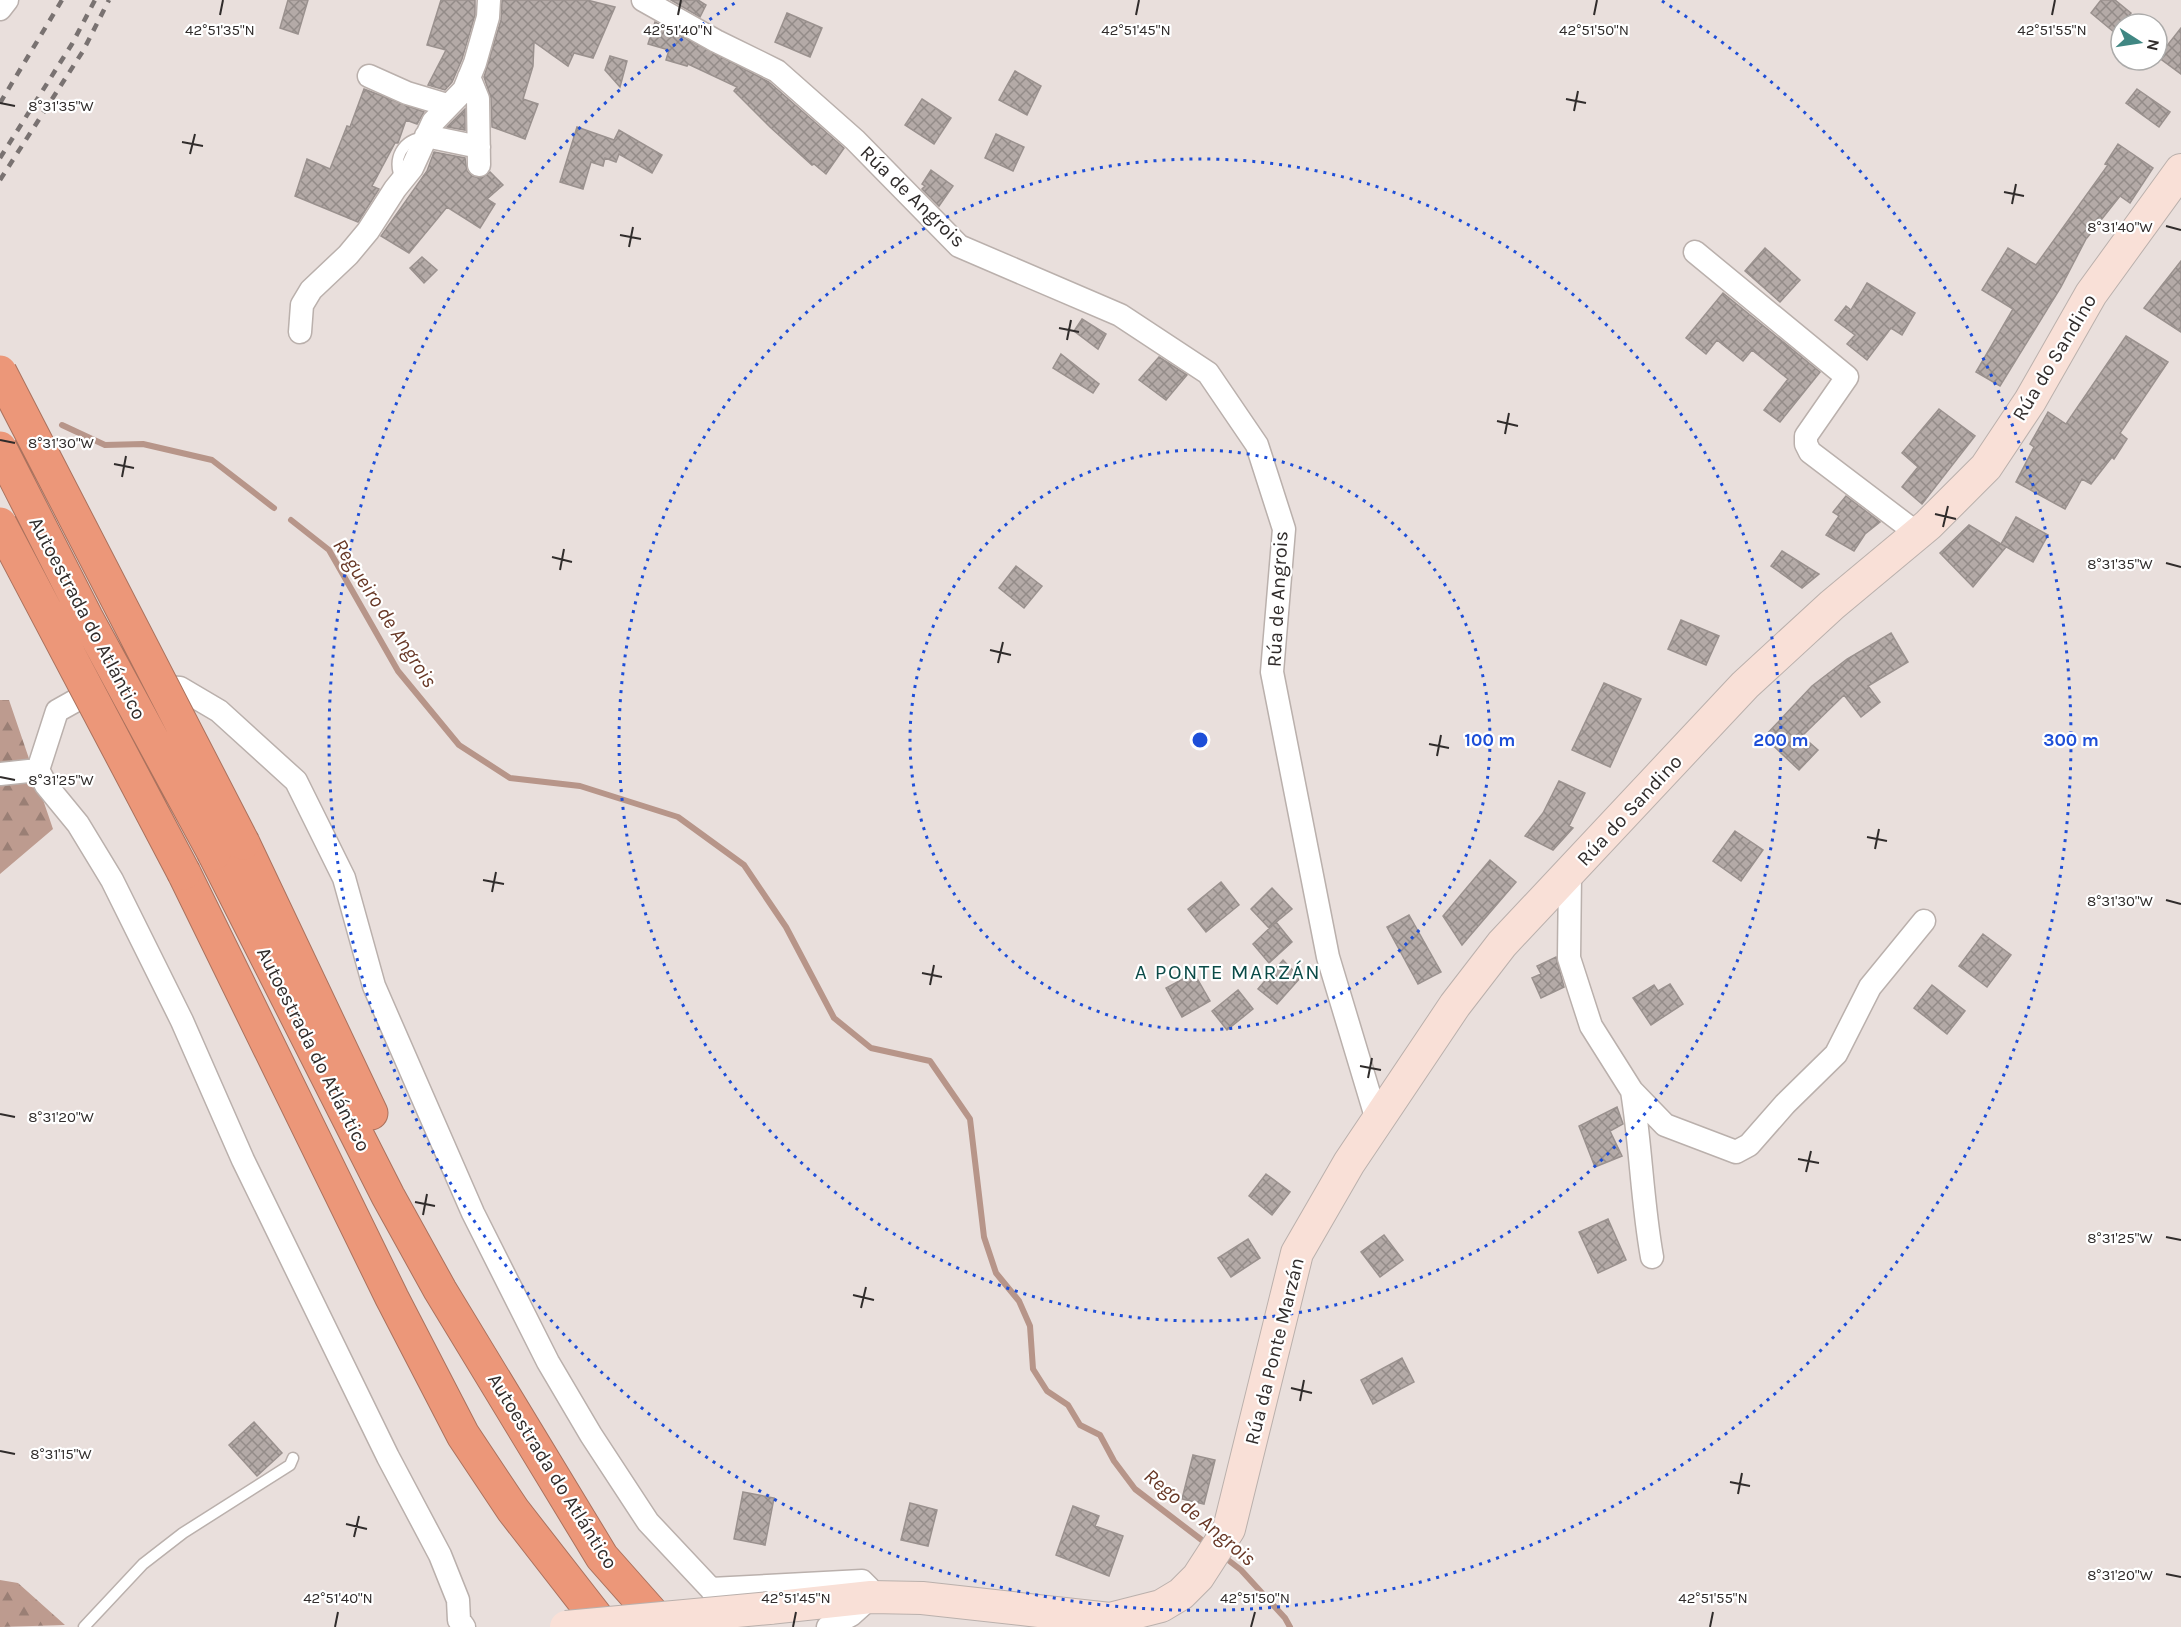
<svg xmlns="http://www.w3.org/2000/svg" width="2181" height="1627" font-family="Karla,sans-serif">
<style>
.forest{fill:url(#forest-firs)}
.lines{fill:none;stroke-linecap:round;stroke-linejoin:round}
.stream{stroke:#b79589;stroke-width:6}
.building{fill:url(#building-cross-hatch);stroke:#9a918e;stroke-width:1.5}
.lane-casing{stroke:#bab0ac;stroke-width:13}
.street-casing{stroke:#bab0ac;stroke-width:25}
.secondary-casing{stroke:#bab0ac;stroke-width:34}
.highway-casing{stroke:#aa725e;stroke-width:35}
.lane{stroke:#fff;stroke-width:10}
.street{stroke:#fff;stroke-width:22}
.secondary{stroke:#f9e0d7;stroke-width:32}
.highway{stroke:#ec9779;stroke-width:33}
.rail{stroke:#797271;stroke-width:4.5;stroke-dasharray:8 8;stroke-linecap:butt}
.secondary-bridge-casing{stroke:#bab0ac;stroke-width:34;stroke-linecap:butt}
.highway-bridge-casing{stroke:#aa725e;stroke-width:35;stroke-linecap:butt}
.secondary-bridge{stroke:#f9e0d7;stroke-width:32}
.highway-bridge{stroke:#ec9779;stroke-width:33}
.ticks{fill:none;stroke:#302c2b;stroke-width:2}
.ring{fill:none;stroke:#1d4ed8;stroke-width:3;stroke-dasharray:3 6}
.labels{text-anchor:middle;stroke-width:4.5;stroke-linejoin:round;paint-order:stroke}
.street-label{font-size:20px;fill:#302c2b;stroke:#fff}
.water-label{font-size:21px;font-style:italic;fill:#683826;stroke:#fff}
.neighbourhood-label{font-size:21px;letter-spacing:1.5px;fill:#0b4b48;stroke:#fff}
.ticks-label{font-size:15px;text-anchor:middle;fill:#302c2b;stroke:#fff;stroke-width:4.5;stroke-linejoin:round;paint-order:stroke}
.centre{fill:#1d4ed8;stroke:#fff;stroke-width:3}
.ring-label{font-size:18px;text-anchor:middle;font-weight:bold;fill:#1d4ed8;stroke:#fff;stroke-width:4.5;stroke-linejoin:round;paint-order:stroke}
</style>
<defs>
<pattern id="forest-firs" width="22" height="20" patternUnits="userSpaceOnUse" patternTransform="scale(1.5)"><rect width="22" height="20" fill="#bd9b8f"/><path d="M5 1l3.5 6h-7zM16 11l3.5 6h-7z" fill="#9a7f75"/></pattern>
<pattern id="building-cross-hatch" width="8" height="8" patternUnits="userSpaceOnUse" patternTransform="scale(1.5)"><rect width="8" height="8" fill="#b4aaa7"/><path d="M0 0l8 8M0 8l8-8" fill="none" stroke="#938b88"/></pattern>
</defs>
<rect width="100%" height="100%" fill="#e9dfdc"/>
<path class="forest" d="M 0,700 L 9,700 L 53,829 L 0,874 Z
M 0,1580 L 18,1583 L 65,1625 L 0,1627 Z"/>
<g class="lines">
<path class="stream" d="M 62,425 L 105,445 L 143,444 L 212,460 L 274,508
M 291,520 L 329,550 L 398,671 L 459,745 L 510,778 L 580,786 L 678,817 L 744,865 L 786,927 L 834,1018 L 871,1048 L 930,1061 L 970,1119 L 984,1237 L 996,1273 L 1019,1301 L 1030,1326 L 1033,1369 L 1047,1391 L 1068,1405 L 1080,1425 L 1100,1435 L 1114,1461 L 1135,1489 L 1207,1544
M 1223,1556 L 1241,1570 L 1285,1618 L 1290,1627"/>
</g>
<path class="building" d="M 288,0 L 308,0 L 298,34 L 280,28 Z
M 441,0 L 475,0 L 475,15 L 462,59 L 452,82 L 445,90 L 428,85 L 446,50 L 427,45 Z
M 502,0 L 587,0 L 615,7 L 593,58 L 574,53 L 568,66 L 534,42 L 533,66 L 523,99 L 538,104 L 525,139 L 492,127 L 491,98 L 484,77 L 501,20 Z
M 671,0 L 698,0 L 706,5 L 700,17 Z
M 2101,0 L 2115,0 L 2131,13 L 2115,33 L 2091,13 Z
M 787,13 L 822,28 L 810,57 L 775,42 Z
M 655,22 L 769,82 L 844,148 L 826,174 L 814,164 L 812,165 L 770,127 L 734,91 L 737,87 L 688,64 L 687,66 L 666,60 L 669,50 L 648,44 Z
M 2181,28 L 2181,74 L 2158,57 Z
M 610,56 L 627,61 L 620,87 L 605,70 Z
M 1015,71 L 1041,86 L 1027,115 L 999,100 Z
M 364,89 L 424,112 L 417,124 L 406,120 L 398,143 L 395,143 L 372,186 L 379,189 L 358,222 L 295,196 L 307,159 L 330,169 L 347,126 L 350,127 Z
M 2137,89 L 2170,112 L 2159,127 L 2126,103 Z
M 922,99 L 951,118 L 934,144 L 905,125 Z
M 465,109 L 465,130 L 447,127 Z
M 577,127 L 614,140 L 619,130 L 662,155 L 652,173 L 619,154 L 616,162 L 605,158 L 603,166 L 591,162 L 583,189 L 560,182 Z
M 996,134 L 1024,147 L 1013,171 L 985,158 Z
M 2118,144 L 2153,168 L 2130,203 L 2120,196 L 2086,239 L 2061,287 L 2000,386 L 1976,372 L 2013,309 L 1982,290 L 2008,248 L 2036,265 L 2108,165 L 2105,164 Z
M 434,152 L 465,158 L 467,171 L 472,176 L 480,178 L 490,172 L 503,185 L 487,199 L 495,204 L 480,228 L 447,207 L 409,253 L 381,236 L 427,171 Z
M 931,170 L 953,186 L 939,206 L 922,189 L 925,186 L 922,184 Z
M 1765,248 L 1800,280 L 1780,302 L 1745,271 Z
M 422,257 L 437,270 L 424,283 L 410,268 Z
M 2181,261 L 2181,332 L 2144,308 Z
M 1867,283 L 1915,313 L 1902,335 L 1891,328 L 1867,360 L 1847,344 L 1855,335 L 1835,320 L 1846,306 L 1851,310 Z
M 1723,293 L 1820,372 L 1780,422 L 1764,410 L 1788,379 L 1752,350 L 1743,361 L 1717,340 L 1706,354 L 1686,338 Z
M 1082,319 L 1106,334 L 1098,349 L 1074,331 Z
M 2126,336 L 2168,362 L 2120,433 L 2127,439 L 2114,459 L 2112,457 L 2091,484 L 2082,479 L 2065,509 L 2016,482 L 2034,447 L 2030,444 L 2048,412 L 2066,424 Z
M 1061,354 L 1099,384 L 1093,393 L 1053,368 Z
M 1159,357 L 1187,375 L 1166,400 L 1139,380 Z
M 1939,409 L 1975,436 L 1922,504 L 1902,487 L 1918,467 L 1902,453 Z
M 1846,496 L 1880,522 L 1865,534 L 1854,551 L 1826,535 L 1839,516 L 1833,512 Z
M 2016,517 L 2048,535 L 2033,562 L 2001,544 Z
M 1969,525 L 2006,547 L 1973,587 L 1940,553 Z
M 1782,551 L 1819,574 L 1802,588 L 1771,566 Z
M 1016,566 L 1042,586 L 1024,608 L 999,588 Z
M 1681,620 L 1719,636 L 1706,665 L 1668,649 Z
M 1891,633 L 1908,662 L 1868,686 L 1880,702 L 1861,717 L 1844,695 L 1802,736 L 1818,750 L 1799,770 L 1764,737 L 1812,686 L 1847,659 Z
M 1604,683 L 1641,699 L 1610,767 L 1572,750 Z
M 1559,781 L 1585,793 L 1569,826 L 1573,828 L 1553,850 L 1525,836 L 1543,813 Z
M 1735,831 L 1763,850 L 1741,881 L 1713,861 Z
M 1490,860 L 1516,882 L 1462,945 L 1443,916 Z
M 1221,882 L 1239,905 L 1206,932 L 1188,909 Z
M 1272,888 L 1292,909 L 1269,928 L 1251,909 Z
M 1409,915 L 1441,972 L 1418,984 L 1387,927 Z
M 1276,922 L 1292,942 L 1269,963 L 1253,944 Z
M 1983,934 L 2011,955 L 1987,987 L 1959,966 Z
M 1556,957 L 1564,987 L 1541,998 L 1532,978 L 1541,974 L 1537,966 Z
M 1283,960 L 1300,978 L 1277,1004 L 1258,989 Z
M 1194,973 L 1210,1001 L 1182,1017 L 1166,988 Z
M 1670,984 L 1683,1004 L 1651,1025 L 1633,998 L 1654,985 L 1658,991 Z
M 1932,985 L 1965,1011 L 1947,1034 L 1914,1008 Z
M 1238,990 L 1253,1009 L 1227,1030 L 1212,1011 Z
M 1617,1107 L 1623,1124 L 1610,1131 L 1622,1156 L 1595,1167 L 1579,1126 Z
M 1266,1174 L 1290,1192 L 1272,1215 L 1249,1196 Z
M 1608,1219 L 1626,1260 L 1598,1273 L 1579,1232 Z
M 1384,1235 L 1403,1260 L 1380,1277 L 1361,1252 Z
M 1248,1239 L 1260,1258 L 1231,1277 L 1218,1258 Z
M 1402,1358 L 1414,1382 L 1373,1404 L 1361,1380 Z
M 254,1422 L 282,1453 L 257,1476 L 229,1445 Z
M 1193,1455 L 1215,1460 L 1204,1504 L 1182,1499 Z
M 743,1492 L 774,1498 L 765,1545 L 734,1539 Z
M 910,1503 L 937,1510 L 928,1546 L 901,1540 Z
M 1073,1506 L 1099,1516 L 1095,1526 L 1123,1536 L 1109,1576 L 1056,1555 Z"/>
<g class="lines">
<g class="lane-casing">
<path id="lane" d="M 402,181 C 391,159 402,139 426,137
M 84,1627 L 143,1564 L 183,1533 L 290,1465 L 293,1458"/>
</g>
<g class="street-casing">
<path id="street" d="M 643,0 L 716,41 L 777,71 L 855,140 L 959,246 L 1120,315 L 1208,373 L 1257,445 L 1284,529 L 1272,672 L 1328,957 L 1377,1120
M 0,9 L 7,0
M 369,76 L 407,93 L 447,105
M 469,77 L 478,99 L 479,165
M 426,136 L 479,147
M 1695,252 L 1847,377 L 1806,436 L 1806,444 L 1810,452 L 1918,534
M 300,332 L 302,305 L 311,290 L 348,255 L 368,231 L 395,189 L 412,168 L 433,122 L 464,90 L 475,63 L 488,17 L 489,0
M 0,774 L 38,770
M 1570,873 L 1569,958 L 1591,1026 L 1632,1091 L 1665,1125 L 1736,1152 L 1749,1145 L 1785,1104 L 1836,1054 L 1870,987 L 1924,921
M 1632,1091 C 1641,1146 1642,1202 1652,1257
M 711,1589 L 862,1581 L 869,1588 L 871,1597 L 851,1615 L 828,1627
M 464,1627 L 459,1620 L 458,1600 L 440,1555 L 388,1457 L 243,1160 L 182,1021 L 112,880 L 78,824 L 46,785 L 38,770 L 57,711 L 107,683 L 180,688 L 219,711 L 296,781 L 344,878 L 374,986 L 473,1213 L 548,1362 L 591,1435 L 648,1522 L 711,1589 L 737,1627"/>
</g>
<g class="secondary-casing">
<path id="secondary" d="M 769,1608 L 871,1597 L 922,1598 L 1110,1619 L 1161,1606 L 1181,1594 L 1198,1577 L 1229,1529 L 1297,1253 L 1349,1163 L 1455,1005 L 1502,944 L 1745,685 L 1832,605 L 1928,525 L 1986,467 L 2030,401 L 2091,294 L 2181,170"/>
</g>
<g class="highway-casing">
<path id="highway" d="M 243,843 L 371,1113
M 214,853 L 388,1196 L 440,1290 L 602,1557 L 664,1627
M 184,873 L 392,1298 L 463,1435 L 513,1510 L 604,1627"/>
</g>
<use href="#lane" class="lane"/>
<use href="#street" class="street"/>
<use href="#secondary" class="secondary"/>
<use href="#highway" class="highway"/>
<path class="rail" d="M 0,103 L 62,0
M 0,158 L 72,44 L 95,0
M 0,180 L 83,51 L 109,0"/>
<g class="secondary-bridge-casing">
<path id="secondary-bridge" d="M 566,1627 L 769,1608"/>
</g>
<g class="highway-bridge-casing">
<path id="highway-bridge" d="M 0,372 L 243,843
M 0,448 L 86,617 L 214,853
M 0,524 L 184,873"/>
</g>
<use href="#secondary-bridge" class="secondary-bridge"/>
<use href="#highway-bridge" class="highway-bridge"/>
</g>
<path class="ticks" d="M 220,15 L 223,0M 678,15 L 681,0M 1136,15 L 1139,0M 1594,15 L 1597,0M 2052,15 L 2055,0M 1566,99 L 1586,103M 0,103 L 15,106M 1574,111 L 1578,91M 182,142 L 203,146M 190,154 L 195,134M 2004,192 L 2024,196M 2012,204 L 2016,184M 2166,226 L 2181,230M 620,235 L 641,239M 629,247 L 633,227M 1059,328 L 1079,332M 1067,340 L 1071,320M 1497,421 L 1518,426M 1505,434 L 1509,413M 0,440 L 15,443M 114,464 L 134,468M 122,477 L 126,456M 1935,514 L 1956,519M 1943,527 L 1948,506M 552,557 L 572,562M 2166,563 L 2181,567M 560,570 L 564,549M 990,650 L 1011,655M 998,663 L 1003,642M 1429,744 L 1449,748M 1437,756 L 1441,735M 0,777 L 15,780M 1867,837 L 1887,841M 1875,849 L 1879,829M 483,880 L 504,884M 492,892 L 496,872M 2166,900 L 2181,904M 922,973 L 942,977M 930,985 L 934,965M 1360,1066 L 1381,1070M 1368,1078 L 1372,1058M 0,1114 L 15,1117M 1798,1159 L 1819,1163M 1806,1172 L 1811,1151M 415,1202 L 435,1206M 423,1215 L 427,1194M 2166,1237 L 2181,1240M 853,1295 L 874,1300M 861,1308 L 866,1287M 1291,1388 L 1312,1393M 1300,1401 L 1304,1380M 0,1451 L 15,1454M 1730,1482 L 1750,1486M 1738,1494 L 1742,1473M 346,1524 L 367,1529M 354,1537 L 359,1516M 2166,1574 L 2181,1577M 335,1627 L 338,1612M 793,1627 L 796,1612M 1251,1627 L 1255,1612M 1710,1627 L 1713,1612"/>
<g class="ring">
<circle cx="1200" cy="740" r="290"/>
<circle cx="1200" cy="740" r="581"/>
<path d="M1662 1A871 871 0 1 1 738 1"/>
</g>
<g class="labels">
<g class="street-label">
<text transform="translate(913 196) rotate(44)" y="7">Rúa de Angrois</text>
<text transform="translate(2054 357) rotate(-59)" y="7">Rúa do Sandino</text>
<text transform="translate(1277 599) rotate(-87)" y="7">Rúa de Angrois</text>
<text transform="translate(88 618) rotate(62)" y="7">Autoestrada do Atlántico</text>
<text transform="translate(1629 810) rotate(-47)" y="7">Rúa do Sandino</text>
<text transform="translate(314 1049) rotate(63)" y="7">Autoestrada do Atlántico</text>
<text transform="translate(1274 1351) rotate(-76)" y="7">Rúa da Ponte Marzán</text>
<text transform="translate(553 1471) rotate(58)" y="7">Autoestrada do Atlántico</text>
</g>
<g class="water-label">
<text transform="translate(385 613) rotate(57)" y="7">Regueiro de Angrois</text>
<text transform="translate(1200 1517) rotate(40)" y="7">Rego de Angrois</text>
</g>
<g class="neighbourhood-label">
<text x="1228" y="979">A PONTE MARZÁN</text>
</g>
</g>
<g class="ticks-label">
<text x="220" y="35">42°51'35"N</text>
<text x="678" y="35">42°51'40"N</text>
<text x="1136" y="35">42°51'45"N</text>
<text x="1594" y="35">42°51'50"N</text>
<text x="2052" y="35">42°51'55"N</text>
<text x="61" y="111">8°31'35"W</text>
<text x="2120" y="232">8°31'40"W</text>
<text x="61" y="448">8°31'30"W</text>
<text x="2120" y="569">8°31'35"W</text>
<text x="61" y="785">8°31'25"W</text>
<text x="2120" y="906">8°31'30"W</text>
<text x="61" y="1122">8°31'20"W</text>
<text x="2120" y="1243">8°31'25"W</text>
<text x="61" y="1459">8°31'15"W</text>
<text x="2120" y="1580">8°31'20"W</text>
<text x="338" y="1603">42°51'40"N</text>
<text x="796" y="1603">42°51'45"N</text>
<text x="1255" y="1603">42°51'50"N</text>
<text x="1713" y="1603">42°51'55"N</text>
</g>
<circle cx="1200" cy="740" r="9" class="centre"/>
<g class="ring-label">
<text x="1490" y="746">100 m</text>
<text x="1781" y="746">200 m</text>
<text x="2071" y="746">300 m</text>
</g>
<g transform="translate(2139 42) rotate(102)"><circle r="28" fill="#ffffff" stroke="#acabaa" stroke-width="1.5"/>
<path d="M0-4.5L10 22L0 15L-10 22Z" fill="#408783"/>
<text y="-9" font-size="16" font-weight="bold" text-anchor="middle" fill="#302c2b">N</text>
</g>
</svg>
